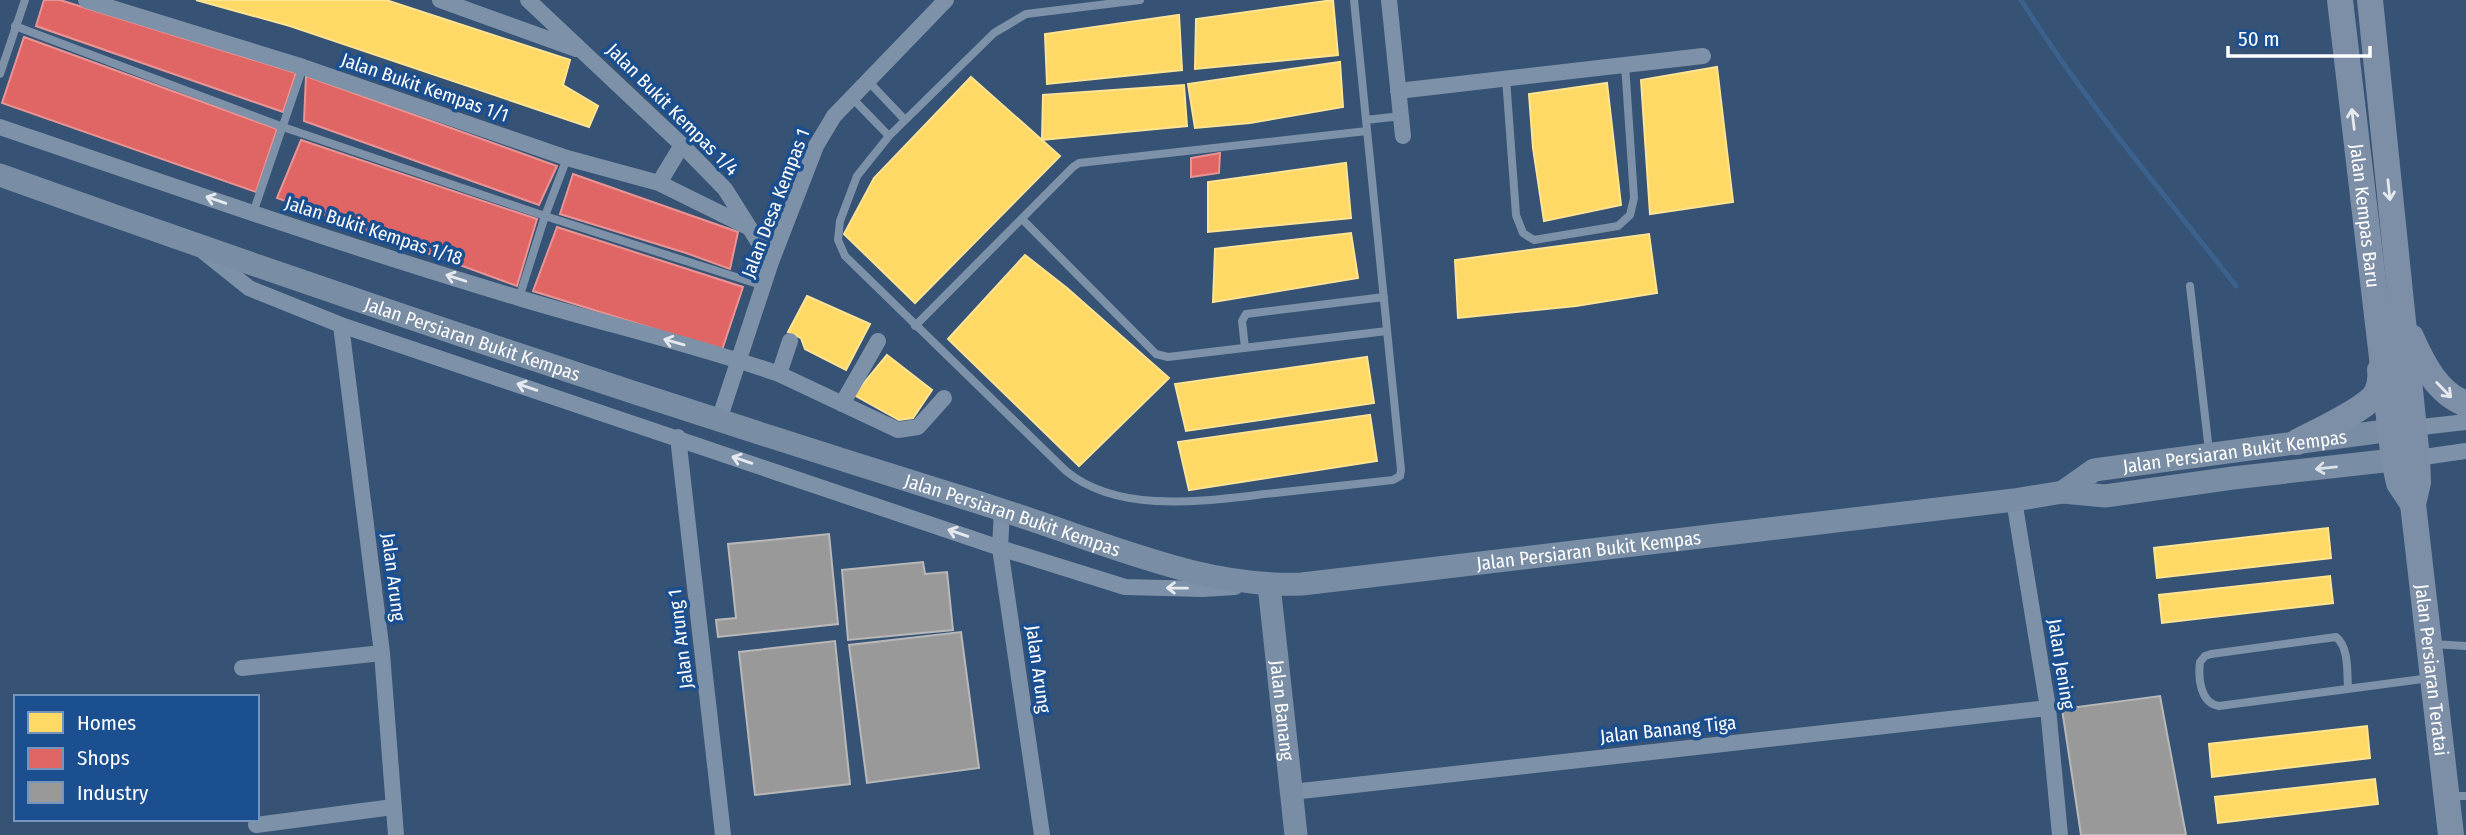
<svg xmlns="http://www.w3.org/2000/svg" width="2466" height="835" font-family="'Fira Sans Condensed',sans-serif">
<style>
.homes{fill:#ffd966;stroke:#ffe494;stroke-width:2}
.shops{fill:#e06666;stroke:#e99494;stroke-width:2}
.industry{fill:#999;stroke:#b8b8b8;stroke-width:2}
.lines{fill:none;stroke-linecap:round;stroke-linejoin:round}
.stream{stroke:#3b618d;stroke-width:5}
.lane{stroke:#7d92a8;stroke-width:8}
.street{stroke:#7d92a8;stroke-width:16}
.secondary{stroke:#798da4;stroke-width:23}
.primary{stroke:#7d8ea7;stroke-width:26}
.oneway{stroke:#e5e8ed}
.oneway2{stroke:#e5e9ee}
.oneway3{stroke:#dee2e8}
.labels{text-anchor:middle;stroke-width:7;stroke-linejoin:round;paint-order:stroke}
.street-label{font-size:19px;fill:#fff;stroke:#1b4f8f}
</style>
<rect width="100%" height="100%" fill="#365274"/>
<path class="homes" d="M 196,0 L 386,0 L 570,60 L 563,85 L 598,106 L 589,127 L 290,26 Z
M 1333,0 L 1338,55 L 1195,69 L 1196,19 Z
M 1179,15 L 1182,70 L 1047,84 L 1045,34 Z
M 1340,62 L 1343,107 L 1250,123 L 1195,128 L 1188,84 Z
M 1717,67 L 1733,202 L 1650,214 L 1641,80 Z
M 971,77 L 1060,156 L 915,303 L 844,234 L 874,178 Z
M 1607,83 L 1621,205 L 1544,221 L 1533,148 L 1529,94 Z
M 1184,85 L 1187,126 L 1042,140 L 1043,95 Z
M 1346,163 L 1351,218 L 1208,232 L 1208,182 Z
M 1351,233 L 1358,278 L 1213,302 L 1215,249 Z
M 1649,234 L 1657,293 L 1576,306 L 1458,318 L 1455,260 Z
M 1025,255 L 1067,288 L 1169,378 L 1079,466 L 948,339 Z
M 807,296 L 870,324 L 846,370 L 805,349 L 801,338 L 788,332 Z
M 887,355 L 932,390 L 913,418 L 899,420 L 854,395 Z
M 1367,357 L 1374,403 L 1186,431 L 1175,384 Z
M 1370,415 L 1377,461 L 1189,490 L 1178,442 Z
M 2328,528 L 2331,558 L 2157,578 L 2154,548 Z
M 2330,576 L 2333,603 L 2162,623 L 2159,595 Z
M 2367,726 L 2370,758 L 2212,777 L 2209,744 Z
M 2375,779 L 2378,804 L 2218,823 L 2215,797 Z"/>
<path class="shops" d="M 44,0 L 60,0 L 296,73 L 283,112 L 36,26 Z
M 24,37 L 277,129 L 256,192 L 2,103 Z
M 306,76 L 557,166 L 539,205 L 304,121 Z
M 301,140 L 537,219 L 517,286 L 277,198 Z
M 1220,153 L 1219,173 L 1191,177 L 1191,158 Z
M 573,174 L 738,232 L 730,269 L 686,253 L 560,214 Z
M 557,227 L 743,287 L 722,350 L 533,291 Z"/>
<path class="industry" d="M 829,534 L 838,624 L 718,637 L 716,620 L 736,618 L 728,544 Z
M 923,562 L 925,574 L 947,572 L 953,630 L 848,640 L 842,570 Z
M 961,632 L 979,768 L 867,783 L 849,645 Z
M 835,641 L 850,784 L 755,795 L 739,652 Z
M 2160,696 L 2186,835 L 2081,835 L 2062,709 Z"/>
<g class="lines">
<path class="stream" d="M 2021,0 C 2084,101 2163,192 2236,286"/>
<path class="lane" d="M 1140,0 L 1026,14 L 994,33 L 889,136 L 857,176 L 840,221 L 838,240 L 845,256 L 1066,471 C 1121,516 1210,500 1275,493 C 1314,489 1354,484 1393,480 L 1400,476 L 1401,470 L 1354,0
M 15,26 L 283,127 L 545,216 L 764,286
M 0,74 L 25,0
M 1506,78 L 1516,215 L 1523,233 L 1534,240 L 1618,226 L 1630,215 L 1634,198 L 1625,64
M 868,81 L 905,120
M 852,98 L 889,136
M 1366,120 L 1401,116
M 253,213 L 303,67
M 1022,219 L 1156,354 L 1168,357 L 1387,331
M 2190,286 L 2209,451
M 519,298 L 545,216 L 567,158
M 915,326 L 1073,167 L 1079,163 L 1367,131
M 1245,348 L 1242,321 L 1246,314 L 1384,297
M 2432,644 L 2466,646
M 2348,688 C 2347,672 2349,647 2336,637 L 2211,654 L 2205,656 L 2200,662 C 2198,678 2200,703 2219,706 L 2430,678
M 2450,796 L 2466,796"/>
<path class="street" d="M 86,0 L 303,67 L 567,158 L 659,183 L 746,226
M 440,0 L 576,49
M 528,0 L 682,145 L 725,189 L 771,262
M 1389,0 L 1403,136
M 1398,91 L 1703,56
M 0,127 C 172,186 345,246 519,298 C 605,324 693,344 779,374 L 790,341
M 659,183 L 682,145
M 204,252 L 249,288 L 341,325 L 1000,548 L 1125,587 L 1203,589 L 1235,587
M 341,325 L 382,653 L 396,835
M 779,374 L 898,430 L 918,427 L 944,398
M 842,404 L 878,341
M 719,420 L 771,262 L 816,146 L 834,116 L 946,0
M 2413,428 L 2466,422
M 678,437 L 723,835
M 2417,458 L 2466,451
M 2014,500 L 2048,708 L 2060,835
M 1002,510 L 1000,548 L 1042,835
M 242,668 L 382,653
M 1292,792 L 2048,708
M 256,825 L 393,807"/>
<g class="secondary">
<path id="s1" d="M 0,175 C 312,287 628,393 945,492 C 991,506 1036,521 1081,537 C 1154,562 1224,587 1302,584 L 2014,500 L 2063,492 L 2105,496 L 2233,478 L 2411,458"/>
<path id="s2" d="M 2063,492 L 2094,470 L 2407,428"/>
<path id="s3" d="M 1269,585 L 1296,835"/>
</g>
<g class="primary">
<path id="s4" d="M 2340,0 L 2394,460 L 2399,483 L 2413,504"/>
<path id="s5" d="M 2370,0 L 2417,458 L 2418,482 L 2413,504 L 2451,835"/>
<path d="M 2411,337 C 2423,364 2437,393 2466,404"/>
<path d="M 2297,442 C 2314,433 2369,408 2377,392 C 2380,385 2381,378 2380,370"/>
</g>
</g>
<defs><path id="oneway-shaft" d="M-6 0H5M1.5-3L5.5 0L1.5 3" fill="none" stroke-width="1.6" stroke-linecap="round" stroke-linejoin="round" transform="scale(1.75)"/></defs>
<g class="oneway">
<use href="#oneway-shaft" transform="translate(2353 119) rotate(-97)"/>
<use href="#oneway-shaft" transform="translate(2389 190) rotate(84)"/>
<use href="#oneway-shaft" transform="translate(2444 390) rotate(46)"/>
</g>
<g class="oneway2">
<use href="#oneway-shaft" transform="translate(216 200) rotate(-161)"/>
<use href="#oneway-shaft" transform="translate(456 278) rotate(-162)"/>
<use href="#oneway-shaft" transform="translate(674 342) rotate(-164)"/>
<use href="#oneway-shaft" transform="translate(527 387) rotate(-161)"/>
<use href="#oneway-shaft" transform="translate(742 460) rotate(-161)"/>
<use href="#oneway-shaft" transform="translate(958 533) rotate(-161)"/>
<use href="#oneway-shaft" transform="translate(1177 588) rotate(-179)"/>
</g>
<use class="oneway3" href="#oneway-shaft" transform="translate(2326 468) rotate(174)"/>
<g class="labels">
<g class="street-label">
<text transform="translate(425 87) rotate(19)" y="7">Jalan Bukit Kempas 1/1</text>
<text transform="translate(673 109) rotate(45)" y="7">Jalan Bukit Kempas 1/4</text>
<text transform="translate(775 203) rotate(-69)" y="7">Jalan Desa Kempas 1</text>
<text dy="7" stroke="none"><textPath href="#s4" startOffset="217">Jalan Kempas Baru</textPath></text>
<text transform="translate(374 230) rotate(18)" y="7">Jalan Bukit Kempas 1/18</text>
<text dy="7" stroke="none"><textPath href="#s1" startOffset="500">Jalan Persiaran Bukit Kempas</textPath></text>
<text dy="7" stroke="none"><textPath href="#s2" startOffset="180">Jalan Persiaran Bukit Kempas</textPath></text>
<text dy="7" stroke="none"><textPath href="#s1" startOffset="1068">Jalan Persiaran Bukit Kempas</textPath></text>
<text dy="7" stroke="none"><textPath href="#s1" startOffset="1656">Jalan Persiaran Bukit Kempas</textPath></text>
<text transform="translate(394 577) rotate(83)" y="7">Jalan Arung</text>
<text transform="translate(680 639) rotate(-97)" y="7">Jalan Arung 1</text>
<text transform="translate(2062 664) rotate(81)" y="7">Jalan Jening</text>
<text transform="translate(1039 669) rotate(82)" y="7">Jalan Arung</text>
<text dy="7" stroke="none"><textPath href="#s5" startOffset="674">Jalan Persiaran Teratai</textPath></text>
<text dy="7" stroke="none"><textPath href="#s3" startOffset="126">Jalan Banang</textPath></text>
<text transform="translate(1668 729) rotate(-6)" y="7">Jalan Banang Tiga</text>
</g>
</g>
<rect x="14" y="695" width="245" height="126" fill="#1b4f8f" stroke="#7695bc" stroke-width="2"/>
<rect x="28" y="712" width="35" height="21" fill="#ffd966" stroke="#7695bc" stroke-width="2"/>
<text x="77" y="730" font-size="21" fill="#ffffff">Homes</text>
<rect x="28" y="748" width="35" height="21" fill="#e06666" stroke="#7695bc" stroke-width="2"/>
<text x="77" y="765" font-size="21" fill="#ffffff">Shops</text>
<rect x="28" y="782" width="35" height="21" fill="#999999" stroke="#7695bc" stroke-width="2"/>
<text x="77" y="800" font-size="21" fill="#ffffff">Industry</text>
<path d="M2228 46v10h142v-10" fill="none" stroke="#ffffff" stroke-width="3.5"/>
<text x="2238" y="46" font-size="21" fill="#ffffff" stroke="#1b4f8f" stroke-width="5" paint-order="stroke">50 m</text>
</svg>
